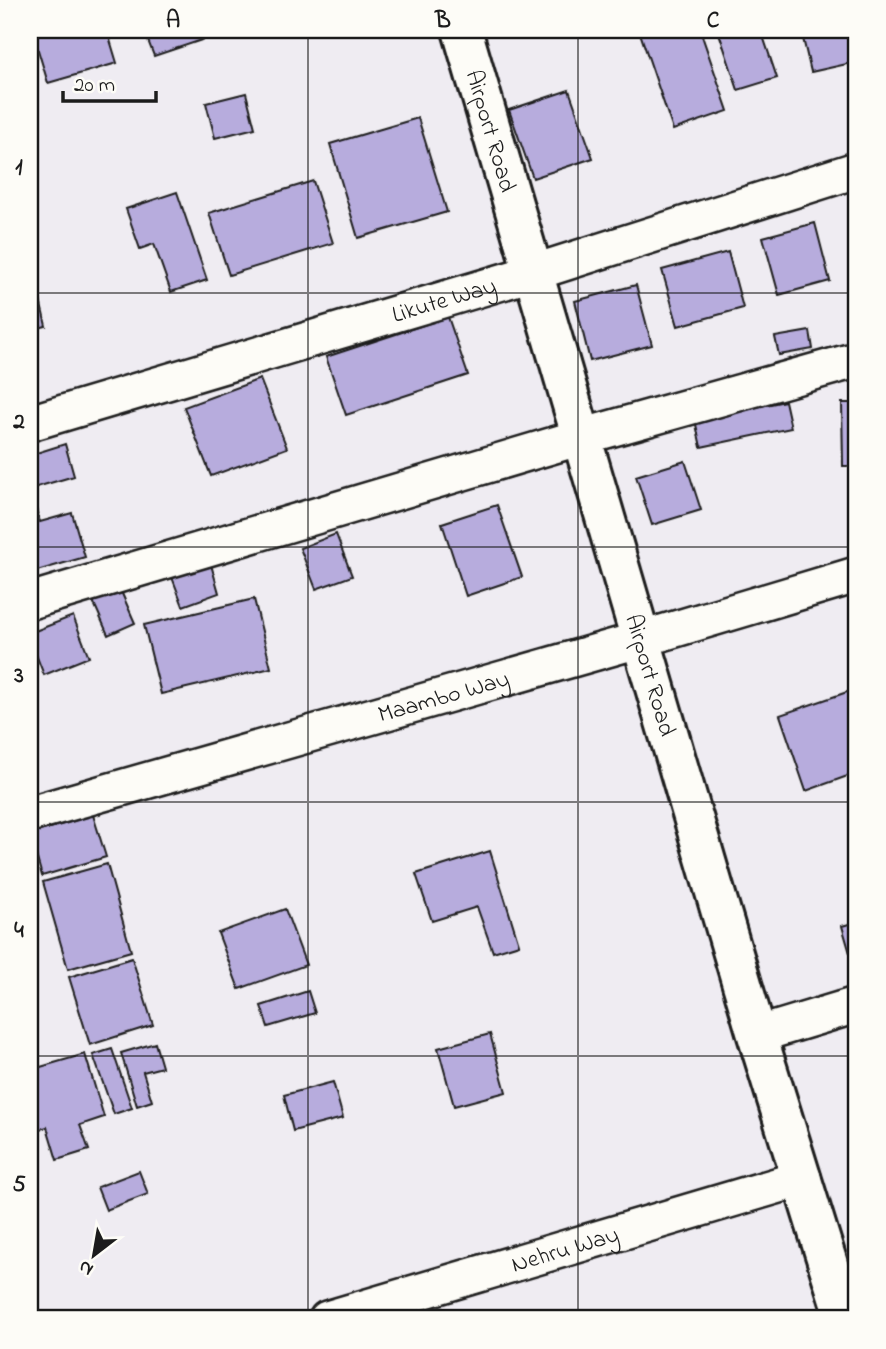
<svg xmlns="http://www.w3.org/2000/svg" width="886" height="1349" font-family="'Indie Flower',sans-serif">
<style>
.building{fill:#b7acdd;stroke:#1c1c1c;stroke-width:2}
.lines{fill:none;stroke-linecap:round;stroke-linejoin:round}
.minor-casing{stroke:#1c1c1c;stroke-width:40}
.tertiary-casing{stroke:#1c1c1c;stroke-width:44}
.minor{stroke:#fdfcf7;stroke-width:35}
.tertiary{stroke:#fdfcf7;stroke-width:38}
.grid{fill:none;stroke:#1c1c1c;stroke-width:2;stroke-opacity:0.55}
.labels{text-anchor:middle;stroke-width:7;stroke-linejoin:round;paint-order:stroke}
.street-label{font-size:24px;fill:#1c1c1c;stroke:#fdfcf7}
.neatline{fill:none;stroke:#1c1c1c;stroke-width:2.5}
.grid-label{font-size:23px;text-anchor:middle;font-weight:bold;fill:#1c1c1c}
</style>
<rect width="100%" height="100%" fill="#efecf2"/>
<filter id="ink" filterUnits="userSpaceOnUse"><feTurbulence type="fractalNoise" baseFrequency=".0143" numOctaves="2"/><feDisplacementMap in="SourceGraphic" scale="14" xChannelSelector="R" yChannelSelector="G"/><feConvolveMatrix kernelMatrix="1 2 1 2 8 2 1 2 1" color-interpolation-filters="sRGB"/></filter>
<g filter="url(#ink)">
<path class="building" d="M 32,30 L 107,30 L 117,63 L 48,83 Z
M 144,30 L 215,30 L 217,35 L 154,56 Z
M 639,30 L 700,30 L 728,111 L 673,130 Z
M 718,30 L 761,30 L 777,78 L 738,90 Z
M 801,30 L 856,30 L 856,62 L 811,72 Z
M 569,90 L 593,158 L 533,178 L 509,110 Z
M 246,93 L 255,128 L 215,138 L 206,103 Z
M 418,118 L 447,212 L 358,238 L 330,144 Z
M 313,181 L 333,243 L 229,275 L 209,213 Z
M 177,192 L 207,280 L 171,292 L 154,244 L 140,249 L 126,209 Z
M 815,223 L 830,281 L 779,295 L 763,237 Z
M 728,252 L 743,308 L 678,326 L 662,270 Z
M 30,257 L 46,326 L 30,330 Z
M 636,285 L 652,345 L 590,361 L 575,301 Z
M 448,317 L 468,375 L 346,415 L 326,357 Z
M 810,331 L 813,349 L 779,355 L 775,337 Z
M 260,379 L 287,448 L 211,476 L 184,407 Z
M 785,401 L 791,428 L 701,447 L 695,420 Z
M 842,403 L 856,403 L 856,466 L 843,466 Z
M 65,444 L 74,476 L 30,489 L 30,455 Z
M 685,461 L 701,510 L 652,525 L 636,476 Z
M 30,490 L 40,522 L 72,513 L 85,557 L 30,573 Z
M 497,505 L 522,577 L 466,596 L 442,523 Z
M 336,534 L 352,576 L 316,589 L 300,548 Z
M 210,561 L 219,593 L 183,606 L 170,572 Z
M 116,580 L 135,623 L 108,635 L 89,592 Z
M 254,599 L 271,668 L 161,694 L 144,625 Z
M 73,616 L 89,657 L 44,675 L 30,639 L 30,633 Z
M 856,689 L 856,773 L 806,791 L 780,715 Z
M 93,815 L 106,857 L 42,876 L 30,834 Z
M 490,851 L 519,944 L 493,952 L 477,907 L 432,921 L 416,874 Z
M 30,859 L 38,883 L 30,886 Z
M 107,864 L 131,951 L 68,969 L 43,882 Z
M 285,909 L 306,965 L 239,989 L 218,933 Z
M 856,922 L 856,952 L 850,953 L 842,926 Z
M 132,958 L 153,1025 L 90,1045 L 69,977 Z
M 308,991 L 315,1013 L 268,1027 L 261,1006 Z
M 490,1034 L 506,1092 L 454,1106 L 438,1048 Z
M 155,1043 L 162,1067 L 143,1072 L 152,1101 L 137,1106 L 121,1053 Z
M 112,1049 L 132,1108 L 114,1114 L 93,1055 Z
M 85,1054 L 104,1117 L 80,1125 L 89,1150 L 57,1160 L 47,1127 L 30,1132 L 30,1070 Z
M 333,1082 L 343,1118 L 293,1131 L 284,1095 Z
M 139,1171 L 148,1194 L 106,1210 L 97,1187 Z"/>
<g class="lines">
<g class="minor-casing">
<g id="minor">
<path id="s1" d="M 30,423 L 532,273 L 856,170"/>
<path d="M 30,601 L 581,437 L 856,360"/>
<path id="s2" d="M 30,814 L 642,639 L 856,575"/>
<path d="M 757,1035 L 856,1005"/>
<path id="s3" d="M 327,1319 L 803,1178"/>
</g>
</g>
<g class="tertiary-casing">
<g id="tertiary">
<path id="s4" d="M 462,30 L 757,1035 L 845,1319"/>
</g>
</g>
<use href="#minor" class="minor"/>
<use href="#tertiary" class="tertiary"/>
</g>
</g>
<path class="grid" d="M 308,30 L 308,1319M 578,30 L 578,1319M 30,293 L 856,293M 30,547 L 856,547M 30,802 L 856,802M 30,1056 L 856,1056"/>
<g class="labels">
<g class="street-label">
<text dy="8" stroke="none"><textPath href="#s4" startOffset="105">Airport Road</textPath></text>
<text dy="8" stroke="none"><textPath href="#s1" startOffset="432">Likute Way</textPath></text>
<text dy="8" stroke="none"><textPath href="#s4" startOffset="672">Airport Road</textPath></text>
<text dy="8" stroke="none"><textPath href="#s2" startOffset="430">Maambo Way</textPath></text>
<text dy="8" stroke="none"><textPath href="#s3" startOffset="248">Nehru Way</textPath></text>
</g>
</g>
<rect width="886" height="1349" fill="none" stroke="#fdfcf7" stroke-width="77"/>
<g transform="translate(94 1255) rotate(211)" stroke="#fdfcf7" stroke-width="5" paint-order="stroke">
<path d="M0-5L12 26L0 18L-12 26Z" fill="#1c1c1c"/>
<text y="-10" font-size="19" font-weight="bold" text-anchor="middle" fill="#1c1c1c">N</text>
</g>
<path d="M63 91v10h93v-10" fill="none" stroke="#1c1c1c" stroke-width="3.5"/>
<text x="74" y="91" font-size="21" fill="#1c1c1c" stroke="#fdfcf7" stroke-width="5" paint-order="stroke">20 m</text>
<rect x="38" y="38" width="810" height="1272" class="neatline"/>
<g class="grid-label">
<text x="173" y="27">A</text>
<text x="443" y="27">B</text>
<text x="713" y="27">C</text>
<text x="19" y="174">1</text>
<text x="19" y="428">2</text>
<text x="19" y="682">3</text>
<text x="19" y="937">4</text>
<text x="19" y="1191">5</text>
</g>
</svg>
